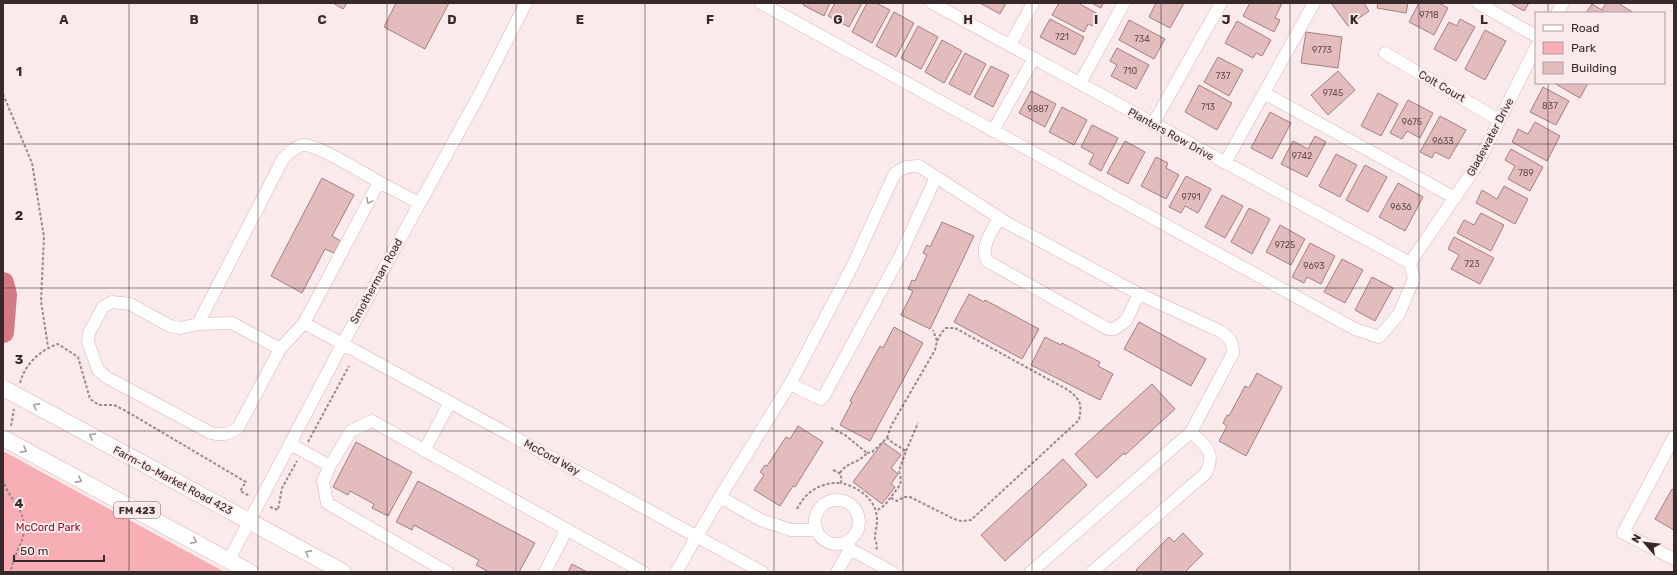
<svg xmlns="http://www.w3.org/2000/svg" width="1677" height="575" font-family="Rubik,sans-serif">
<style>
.park{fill:#f7aeb4}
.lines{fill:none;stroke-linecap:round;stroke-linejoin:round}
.river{stroke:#d37b84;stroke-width:22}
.building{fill:#e3bcbe;stroke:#a37f81}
.minor-casing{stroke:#dab4b6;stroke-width:13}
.major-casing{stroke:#dab4b6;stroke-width:17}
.path{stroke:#9a8a8b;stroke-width:2;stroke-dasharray:3 2;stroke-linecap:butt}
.minor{stroke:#fff;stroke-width:12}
.major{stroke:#fff;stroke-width:16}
.major-bridge-casing{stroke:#dab4b6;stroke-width:17;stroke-linecap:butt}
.major-bridge{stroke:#fff;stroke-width:16}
.oneway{stroke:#a59f9f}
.grid{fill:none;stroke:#38292a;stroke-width:1;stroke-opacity:0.55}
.labels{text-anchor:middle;stroke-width:4;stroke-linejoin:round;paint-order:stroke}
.number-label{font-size:9px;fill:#634e4f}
.shield{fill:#fbeaeb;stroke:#726364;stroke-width:1}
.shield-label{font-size:10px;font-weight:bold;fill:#38292a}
.street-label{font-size:11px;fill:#38292a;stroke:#fbeaeb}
.park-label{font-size:11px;fill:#851b33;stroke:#fbeaeb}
.grid-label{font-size:13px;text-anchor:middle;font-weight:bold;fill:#38292a;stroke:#fbeaeb;stroke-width:4;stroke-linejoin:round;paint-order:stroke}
</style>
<rect width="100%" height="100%" fill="#fbeaeb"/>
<path class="park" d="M 3,451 L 221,570 L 225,572 L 3,572 Z"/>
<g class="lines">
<path class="river" d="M 3,283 L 6,295 L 3,332"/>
</g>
<path class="building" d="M 333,3 L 347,3 L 343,9 Z
M 396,3 L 449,3 L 425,49 L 384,27 Z
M 804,3 L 830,3 L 824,16 L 803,5 Z
M 835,3 L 862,3 L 849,27 L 828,16 Z
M 867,3 L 876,3 L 890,10 L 872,43 L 852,32 Z
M 980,3 L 1006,3 L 1000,14 Z
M 1059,3 L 1078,3 L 1098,14 L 1092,26 L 1088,24 L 1084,32 L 1052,15 Z
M 1091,3 L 1103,3 L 1101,8 Z
M 1156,3 L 1184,3 L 1170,28 L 1149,17 Z
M 1250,3 L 1282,3 L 1275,18 L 1280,20 L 1274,32 L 1243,16 Z
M 1331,3 L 1364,3 L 1369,11 L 1348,26 Z
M 1378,3 L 1408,3 L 1406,13 L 1377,8 Z
M 1419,3 L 1439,3 L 1448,8 L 1434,35 L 1409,22 Z
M 1510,3 L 1529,3 L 1524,11 Z
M 1606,3 L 1618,3 L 1634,13 L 1586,13 L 1592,4 L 1602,10 Z
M 894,12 L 914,23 L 896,57 L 876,46 Z
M 1050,19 L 1084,37 L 1075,55 L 1040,37 Z
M 1460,19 L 1475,27 L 1456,61 L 1434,49 L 1449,22 L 1457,26 Z
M 1129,20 L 1165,39 L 1154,59 L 1119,40 Z
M 1237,21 L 1271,40 L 1262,56 L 1256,53 L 1253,58 L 1225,43 Z
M 918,26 L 938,37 L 921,69 L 901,58 Z
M 1485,30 L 1506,41 L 1485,80 L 1465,69 Z
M 1306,32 L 1342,37 L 1338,68 L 1301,63 Z
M 942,40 L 962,51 L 944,83 L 925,72 Z
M 1117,48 L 1149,65 L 1136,89 L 1111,76 L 1117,65 L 1110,61 Z
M 965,53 L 986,64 L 970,95 L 949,84 Z
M 1218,57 L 1243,70 L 1229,96 L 1204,82 Z
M 991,66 L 1009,75 L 993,107 L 974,97 Z
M 1338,71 L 1355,90 L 1328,115 L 1311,95 Z
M 1554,83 L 1588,83 L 1580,98 Z
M 1199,85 L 1232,103 L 1217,130 L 1185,112 Z
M 1543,87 L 1569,101 L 1556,125 L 1530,112 Z
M 1031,91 L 1056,104 L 1045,127 L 1019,113 Z
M 1378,93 L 1398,104 L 1381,136 L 1361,126 Z
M 1408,100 L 1433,113 L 1420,138 L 1407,131 L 1402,139 L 1390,133 Z
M 1062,107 L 1087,120 L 1074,145 L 1049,132 Z
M 1270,112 L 1291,123 L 1272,159 L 1251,148 Z
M 1440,116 L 1466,130 L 1449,159 L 1435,152 L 1432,158 L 1420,152 Z
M 1535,122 L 1560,136 L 1547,161 L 1512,142 L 1518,129 L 1528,134 Z
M 1092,125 L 1118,138 L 1101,171 L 1089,164 L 1094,154 L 1081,147 Z
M 1315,136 L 1326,142 L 1307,177 L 1281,164 L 1293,141 L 1308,149 Z
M 1125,141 L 1145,152 L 1128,184 L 1107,173 Z
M 1511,149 L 1543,167 L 1530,191 L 1508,179 L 1515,166 L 1505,160 Z
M 1336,154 L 1357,165 L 1340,197 L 1319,186 Z
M 1156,157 L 1168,163 L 1166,168 L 1179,175 L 1166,199 L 1141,186 Z
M 1365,165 L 1387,177 L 1368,212 L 1346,200 Z
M 1186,176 L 1211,189 L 1198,213 L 1185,206 L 1181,213 L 1169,207 Z
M 322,178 L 354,195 L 332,236 L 341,241 L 334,253 L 325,249 L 302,293 L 271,276 Z
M 1398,183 L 1423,197 L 1405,231 L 1379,217 Z
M 1504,186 L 1528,199 L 1515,224 L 1476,203 L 1482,190 L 1497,199 Z
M 1222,195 L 1243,206 L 1225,238 L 1205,227 Z
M 1249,208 L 1270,219 L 1252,254 L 1231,242 Z
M 1481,213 L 1504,225 L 1491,251 L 1457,233 L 1464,220 L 1474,225 Z
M 942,222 L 974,236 L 930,329 L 901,315 L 913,291 L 908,289 L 912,280 L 915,281 L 927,255 L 923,253 L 927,245 L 930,247 Z
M 1280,225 L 1305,239 L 1291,265 L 1266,252 Z
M 1454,237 L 1494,258 L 1480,284 L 1451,269 L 1459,255 L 1448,249 Z
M 1310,243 L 1335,256 L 1321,284 L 1307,277 L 1304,283 L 1292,277 Z
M 1342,259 L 1363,270 L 1345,303 L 1324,292 Z
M 1372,277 L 1393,288 L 1375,321 L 1355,310 Z
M 969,294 L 984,302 L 985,300 L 1039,329 L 1022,359 L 954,322 Z
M 1139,322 L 1206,359 L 1191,386 L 1124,349 Z
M 894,327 L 923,343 L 870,441 L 840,425 L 852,402 L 850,401 L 880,346 L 883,348 Z
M 1045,337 L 1061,345 L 1062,343 L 1100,362 L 1098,366 L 1113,374 L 1100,400 L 1031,365 Z
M 1257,373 L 1282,387 L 1246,456 L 1219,441 L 1227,426 L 1223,423 L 1227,415 L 1229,416 L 1245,386 L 1249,388 Z
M 1152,384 L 1175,409 L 1125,455 L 1124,453 L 1097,478 L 1075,454 Z
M 798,426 L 823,442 L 795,487 L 793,486 L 780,506 L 754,490 L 764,475 L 760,472 L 765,465 L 767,466 L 786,437 L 790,439 Z
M 356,442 L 412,472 L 388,516 L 372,508 L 374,504 L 350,491 L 348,495 L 333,487 Z
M 883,442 L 901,455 L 891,468 L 898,474 L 891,484 L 895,487 L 882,504 L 853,482 Z
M 1063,459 L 1087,485 L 1005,561 L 981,535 Z
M 418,481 L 535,543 L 519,572 L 489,572 L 476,565 L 479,560 L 414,525 L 412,530 L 396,522 Z
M 1672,489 L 1674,490 L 1674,530 L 1655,519 Z
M 1183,533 L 1203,554 L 1185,572 L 1138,572 L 1136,570 L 1169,537 L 1174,542 Z
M 572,564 L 587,572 L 568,572 Z"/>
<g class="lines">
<g class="minor-casing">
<path id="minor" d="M 761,3 L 1355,329 L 1379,337 L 1399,314 L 1414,278 L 1410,263
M 932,3 L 1410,263
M 1478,3 L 1536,36
M 1557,13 L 1563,3
M 1010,45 L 1033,3
M 1385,53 L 1499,120
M 1080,83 L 1124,3
M 1264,93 L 1455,198
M 1153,124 L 1221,3
M 993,131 L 1034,58
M 1225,163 L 1314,3
M 999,218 C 993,230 979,248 987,261 L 1108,329 L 1114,329 L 1126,321 L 1139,294
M 1410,263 L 1477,165 L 1536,47
M 304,323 L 762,572
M 198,324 L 283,159 C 289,153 294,147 303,145 C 317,144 365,174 379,182
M 280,349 L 238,428 C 228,434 222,436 211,433 L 106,377 L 98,370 L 88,342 L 89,333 L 103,307 L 112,302 L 130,304 L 170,326 L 180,328 L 198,324 L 232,323 L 280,349 L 304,323 L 379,182 L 419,203
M 790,384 L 821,399 L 825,394 L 900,256 L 936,177
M 1674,437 L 1623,533 L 1674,559
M 290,444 L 330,466 L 351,431 L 372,421 L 643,572
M 424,451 L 450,402
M 330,466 L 323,481 L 327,503 L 447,572
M815 522a22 22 0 1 1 44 0a22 22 0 1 1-44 0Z
M 817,530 L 791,530 L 761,520 L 720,497 L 790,384 L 853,265 L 894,175 C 902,167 908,166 919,166 L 1009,224 L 1139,294 L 1220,331 C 1230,338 1233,342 1233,353 L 1191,432 L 1031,572
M 850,549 L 892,572
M 229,560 L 343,343 L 477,99 L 526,3
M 545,572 L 567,529
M 676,572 L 720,497
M 837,572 L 850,549 L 849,542
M 1092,572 L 1206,473 C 1216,452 1206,446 1191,432"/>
</g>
<g class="major-casing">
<path id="major" d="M 68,423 L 343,572
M 45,461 L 250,572"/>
</g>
<path class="path" d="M 3,94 L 32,163 L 44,237 L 41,301 L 48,347
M 20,383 C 25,364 40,350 58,344 L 78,357 L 90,399 L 99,405 L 114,405 L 126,411 L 246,482 L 240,491 L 250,496
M 11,426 L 14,409
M 831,428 L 845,435 L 867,453 C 859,463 845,463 840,473
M 887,438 L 891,426 L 935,350 L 937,341 L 933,330
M 308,442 L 349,366
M 906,451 L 918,423
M 867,453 L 872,452 L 887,438 L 893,443 L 906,451 L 899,471 L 901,480 L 900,485 L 885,505 L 876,511
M 833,470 C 841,473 842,475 841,483 C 859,487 877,500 877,520 C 877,526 875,533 875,539 C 876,543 878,545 876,550
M 3,479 C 7,498 26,509 24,530 C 23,545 12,557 11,572
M 891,498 L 897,501 L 904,497 L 910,497 L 954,519 L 961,521 L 971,520 L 1079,420 C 1082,404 1081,400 1068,390 L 955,328 L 946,328 L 942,332 L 937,341
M 270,507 L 278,510 L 282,488 L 297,461
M 797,509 C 806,491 821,482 841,483"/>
<use href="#minor" class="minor"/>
<use href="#major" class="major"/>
<g class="major-bridge-casing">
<path id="major-bridge" d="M 3,388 L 68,423
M 3,438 L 45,461"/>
</g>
<use href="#major-bridge" class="major-bridge"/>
</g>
<defs><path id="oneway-chevron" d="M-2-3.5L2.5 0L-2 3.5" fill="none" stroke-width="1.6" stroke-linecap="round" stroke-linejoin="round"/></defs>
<g class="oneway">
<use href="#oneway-chevron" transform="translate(369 201) rotate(118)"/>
<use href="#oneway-chevron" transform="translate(36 406) rotate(-151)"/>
<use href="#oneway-chevron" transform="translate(92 436) rotate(-152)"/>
<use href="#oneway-chevron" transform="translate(24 450) rotate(29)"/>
<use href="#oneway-chevron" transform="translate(79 480) rotate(28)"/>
<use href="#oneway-chevron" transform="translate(194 541) rotate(28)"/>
<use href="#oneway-chevron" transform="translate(308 553) rotate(-151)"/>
</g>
<path class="grid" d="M 129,3 L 129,572M 258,3 L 258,572M 387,3 L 387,572M 516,3 L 516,572M 645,3 L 645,572M 774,3 L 774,572M 903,3 L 903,572M 1032,3 L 1032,572M 1161,3 L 1161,572M 1290,3 L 1290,572M 1419,3 L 1419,572M 1548,3 L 1548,13M 1548,83 L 1548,572M 3,144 L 1674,144M 3,288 L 1674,288M 3,431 L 1674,431"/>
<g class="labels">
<g class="number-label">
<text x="1429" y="18">9718</text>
<text x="1062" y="40">721</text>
<text x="1142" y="42">734</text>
<text x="1322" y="53">9773</text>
<text x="1130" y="74">710</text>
<text x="1223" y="79">737</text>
<text x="1333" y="96">9745</text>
<text x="1550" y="109">837</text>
<text x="1208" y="110">713</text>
<text x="1038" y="112">9887</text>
<text x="1412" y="125">9675</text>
<text x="1443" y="144">9633</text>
<text x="1302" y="159">9742</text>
<text x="1526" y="176">789</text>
<text x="1191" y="200">9791</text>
<text x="1401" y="210">9636</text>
<text x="1285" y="248">9725</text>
<text x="1472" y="267">723</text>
<text x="1314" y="269">9693</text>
</g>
<rect class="shield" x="114" y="502" width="46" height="16" rx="3"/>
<g class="shield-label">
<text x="137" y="514">FM 423</text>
</g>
<g class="street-label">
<text transform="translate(1442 86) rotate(30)" y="4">Colt Court</text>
<text transform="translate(1171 134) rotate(29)" y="4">Planters Row Drive</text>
<text transform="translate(1490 137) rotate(-62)" y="4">Gladewater Drive</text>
<text transform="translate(376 281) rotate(-61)" y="4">Smotherman Road</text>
<text transform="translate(552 457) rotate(29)" y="4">McCord Way</text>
<text transform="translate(173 480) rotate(28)" y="4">Farm-to-Market Road 423</text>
</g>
<g class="park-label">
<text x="48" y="531">McCord Park</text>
</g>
</g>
<g class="grid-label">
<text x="64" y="24">A</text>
<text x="194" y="24">B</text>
<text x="322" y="24">C</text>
<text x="452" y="24">D</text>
<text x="580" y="24">E</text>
<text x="710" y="24">F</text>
<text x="838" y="24">G</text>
<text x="968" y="24">H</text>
<text x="1096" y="24">I</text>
<text x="1226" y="24">J</text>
<text x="1354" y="24">K</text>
<text x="1484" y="24">L</text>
<text x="19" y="76">1</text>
<text x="19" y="220">2</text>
<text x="19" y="364">3</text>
<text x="19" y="508">4</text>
</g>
<rect width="1677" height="575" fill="none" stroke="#38292a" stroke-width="8"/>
<rect x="1535" y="12" width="130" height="72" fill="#fbeaeb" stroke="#ad9d9e"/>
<rect x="1543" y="25" width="20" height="6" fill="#ffffff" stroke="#ad9d9e"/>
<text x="1571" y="32" font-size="12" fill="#38292a">Road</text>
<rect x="1543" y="42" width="20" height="12" fill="#f7aeb4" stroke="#ad9d9e"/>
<text x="1571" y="52" font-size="12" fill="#38292a">Park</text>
<rect x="1543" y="62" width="20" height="12" fill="#e3bcbe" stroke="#ad9d9e"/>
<text x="1571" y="72" font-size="12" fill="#38292a">Building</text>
<g transform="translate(1645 543) rotate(298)" stroke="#fbeaeb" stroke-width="3" paint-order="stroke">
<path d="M0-3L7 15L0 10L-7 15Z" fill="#38292a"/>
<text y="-6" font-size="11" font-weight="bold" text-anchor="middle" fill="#38292a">N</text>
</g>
<path d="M14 555v6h90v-6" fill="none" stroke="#38292a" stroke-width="2"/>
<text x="20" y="555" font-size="12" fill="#38292a" stroke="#fbeaeb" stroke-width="3" paint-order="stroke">50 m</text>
</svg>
